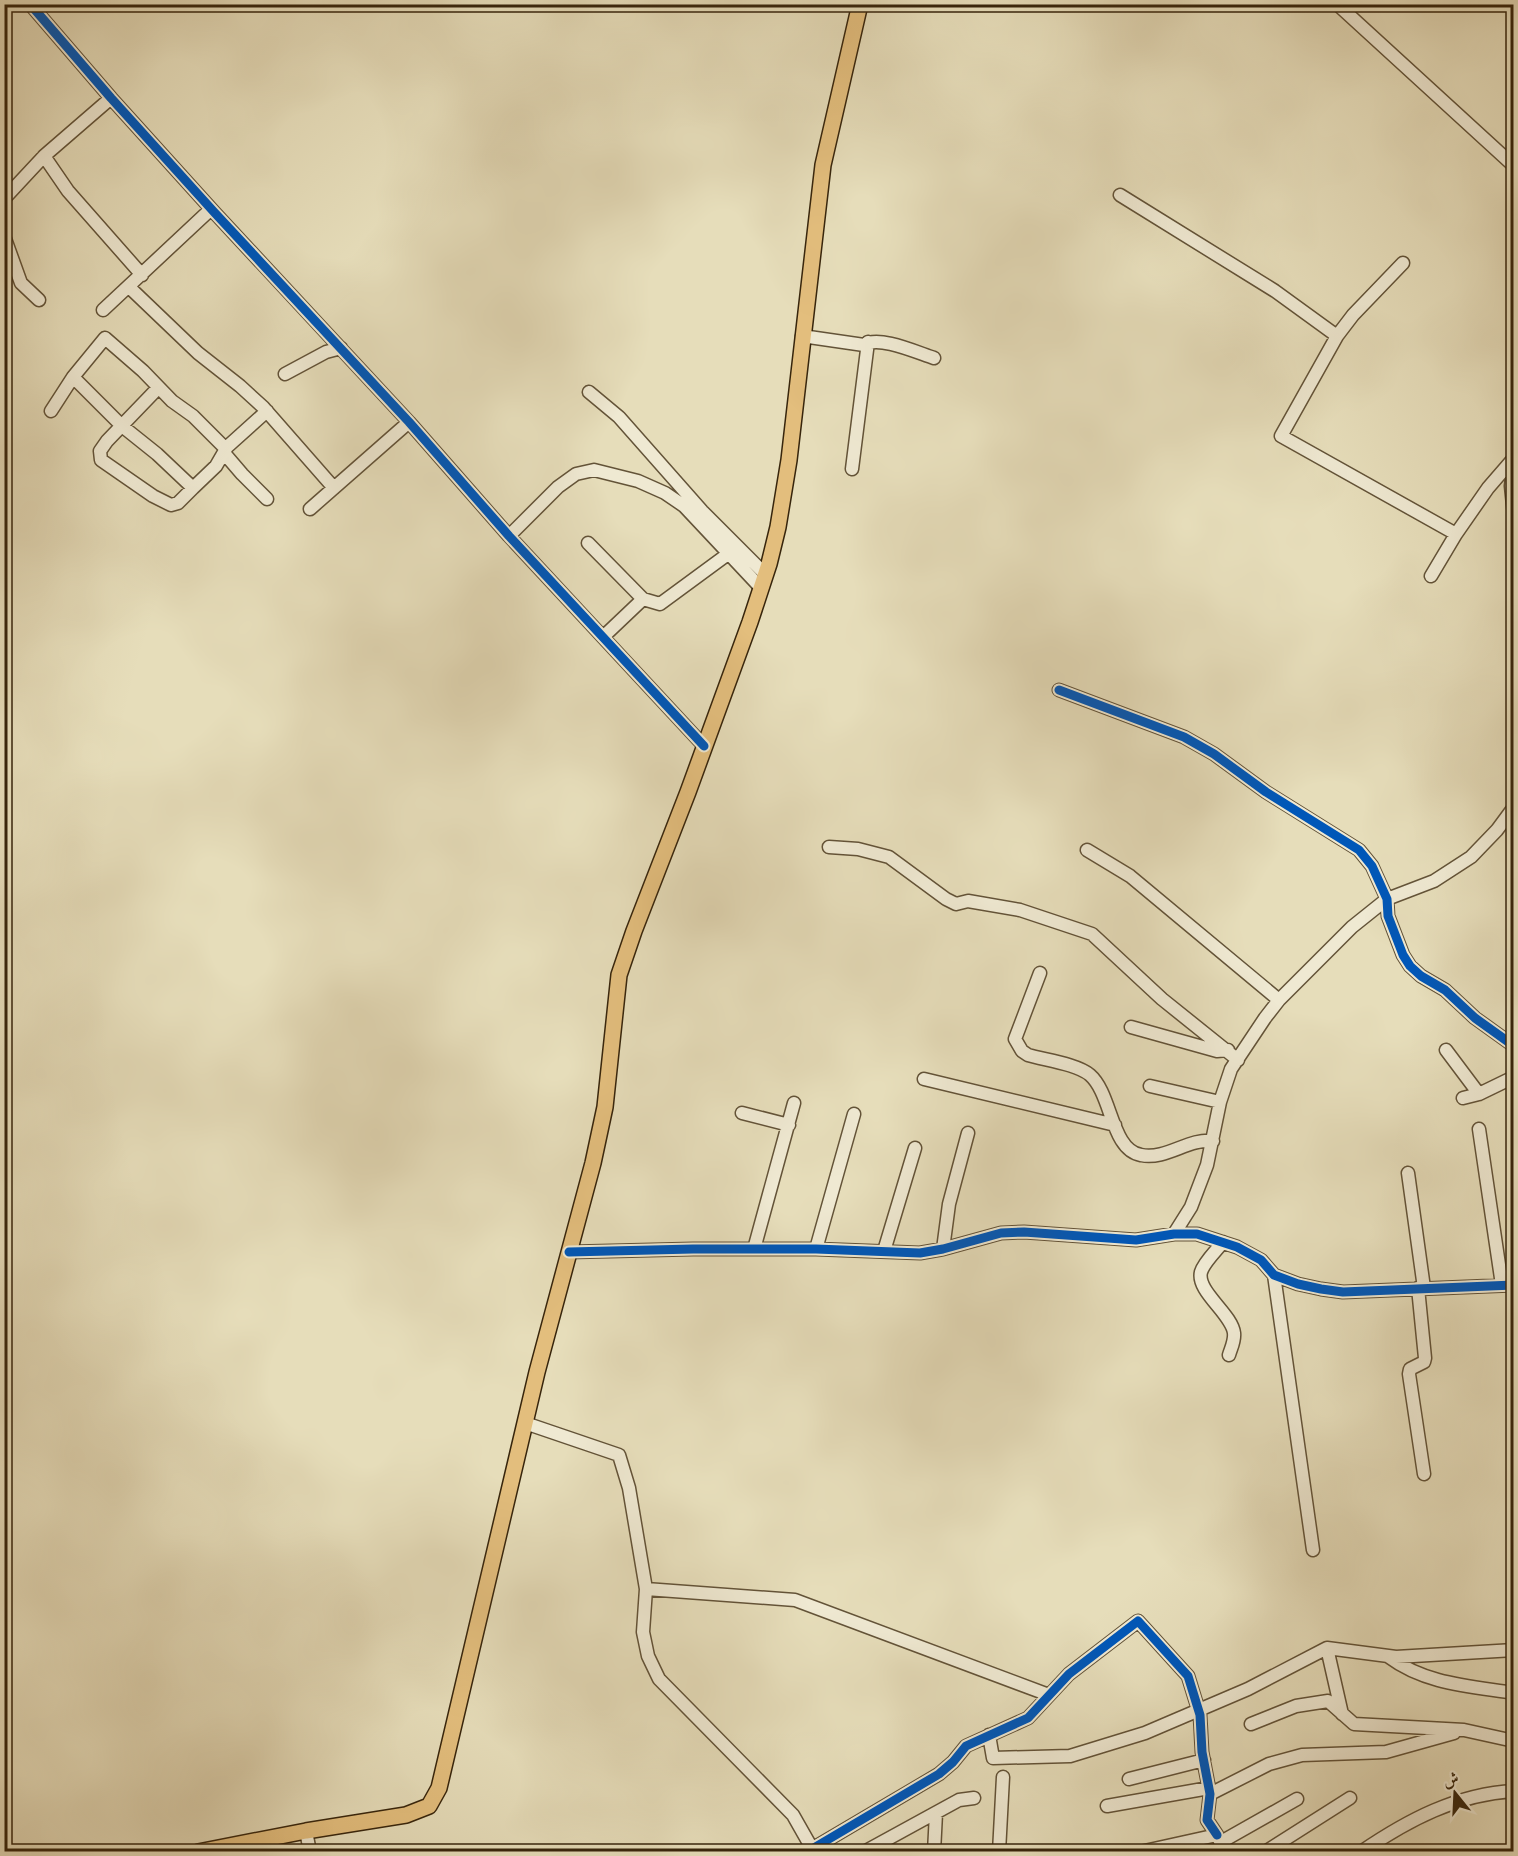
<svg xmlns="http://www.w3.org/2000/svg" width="1518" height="1856" font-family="'Gentium Book Plus',Amiri,serif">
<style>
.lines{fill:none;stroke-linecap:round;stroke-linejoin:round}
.minor-casing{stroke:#635338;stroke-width:15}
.major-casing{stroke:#37250c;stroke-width:18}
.minor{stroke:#efe9d2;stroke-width:12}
.major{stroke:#e3be7d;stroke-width:15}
.cycleway-casing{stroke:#efe9d2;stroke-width:13}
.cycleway{stroke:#0057b8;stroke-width:9}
</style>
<rect width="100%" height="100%" fill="#e6ddba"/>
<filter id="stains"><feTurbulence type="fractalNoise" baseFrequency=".00333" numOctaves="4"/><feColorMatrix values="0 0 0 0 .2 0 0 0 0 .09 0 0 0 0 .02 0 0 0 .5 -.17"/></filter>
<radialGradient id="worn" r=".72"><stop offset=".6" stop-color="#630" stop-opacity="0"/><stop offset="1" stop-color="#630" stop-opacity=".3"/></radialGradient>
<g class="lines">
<g class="minor-casing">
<path id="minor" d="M 30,4 L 111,98 L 214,212 L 409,422 L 509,536 L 704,746
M 1337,4 L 1514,166
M 44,156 L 68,191 L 142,275
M 1120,195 L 1275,291 L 1337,336
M 4,199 L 44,156 L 111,98
M 4,236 L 21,283 L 39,300
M 1403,263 L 1353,315 L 1337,336 L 1281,436 L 1456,534
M 129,287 L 198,353 L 240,386 L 263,407 L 334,488
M 103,310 L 211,209
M 802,336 L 864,345 C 879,335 918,353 934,358
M 285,374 L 326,352 L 341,348
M 73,377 L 122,426 L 157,454 L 193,488
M 158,388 L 107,441 L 100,451 L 101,460 L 153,496 L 171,505 L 178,503 L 193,488 L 216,466 L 227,447 L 267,411
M 589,392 L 619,417 L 702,511 L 766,575
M 51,411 L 73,377 L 105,338 L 143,371 L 172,401 L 193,416 L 226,449
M 224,453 L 242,474 L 267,499
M 1514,461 L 1511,486 L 1514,515
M 852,469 L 868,342
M 310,509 L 409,422
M 509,536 L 558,487 L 576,474 L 594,470 L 638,481 L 665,493 L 684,506 L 761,588
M 588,543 L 643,599 L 660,604 L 728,554 L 735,552
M 1431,576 L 1456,534 L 1488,488 L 1514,458
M 603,637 L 643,599
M 1059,690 L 1184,737 L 1214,754 L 1266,792 L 1359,850 L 1372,866 L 1387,899 L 1388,916 L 1403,955 L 1410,966 L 1421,976 L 1445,990 L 1475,1018 L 1514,1046
M 829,847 L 858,849 L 889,857 L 946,899 L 956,904 L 968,901 L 1020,910 L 1092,934 L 1162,999 L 1238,1060
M 1087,850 L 1130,876 L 1279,1000
M 1040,973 L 1015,1039 L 1022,1051 L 1028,1055 C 1045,1060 1077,1064 1090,1075 C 1112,1094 1111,1150 1141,1155 C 1167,1160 1188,1138 1213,1141
M 1131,1027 L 1217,1051 L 1228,1050
M 1446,1050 L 1479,1094
M 924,1079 L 1115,1125
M 1150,1086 L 1220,1102
M 1463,1098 L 1479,1094 L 1514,1077
M 742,1113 L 789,1125
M 1479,1129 L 1502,1285
M 1408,1173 L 1424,1288
M 1174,1234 L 1191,1207 L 1207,1165 L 1220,1102 L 1231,1069 L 1265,1018 L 1279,1000 L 1352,927 L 1387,899 L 1434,881 L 1471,857 L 1497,830 L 1514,807
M 1223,1242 C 1217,1250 1204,1262 1201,1272 C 1196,1291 1232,1314 1234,1333 C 1235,1341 1231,1348 1229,1355
M 754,1249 L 794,1103
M 816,1249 L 854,1114
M 943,1249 L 949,1204 L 968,1133
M 884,1251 L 915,1148
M 569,1252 L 693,1249 L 816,1249 L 920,1253 L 943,1249 L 1001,1233 L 1024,1232 L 1136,1240 L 1174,1234 L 1197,1234 L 1237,1247 L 1261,1260 L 1274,1275 L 1298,1284 L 1321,1289 L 1343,1292 L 1514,1285
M 1274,1275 L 1313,1550
M 1418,1288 L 1425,1358 L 1424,1362 L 1410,1369 L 1409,1374 L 1424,1474
M 525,1423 L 619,1455 L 629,1488 L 646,1589 L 643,1632 L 648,1656 L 659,1679 L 793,1815 L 814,1852
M 646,1589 L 795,1600 L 1049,1695
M 1327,1648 L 1342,1714
M 1389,1657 C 1425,1684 1470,1686 1514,1693
M 1251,1724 L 1296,1706 L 1328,1701 L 1354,1724 L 1464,1730 L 1514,1741
M 989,1735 L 993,1758 L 1070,1756 L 1145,1733 L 1248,1689 L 1327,1648 L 1396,1657 L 1514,1650
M 1129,1779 L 1204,1760
M 1210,1794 L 1269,1764 L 1302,1755 L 1386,1752 L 1454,1733
M 1107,1806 L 1209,1788
M 306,1831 L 310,1852
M 1221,1842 L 1297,1799
M 812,1849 L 939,1774 L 953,1762 L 966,1746 L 1028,1718 L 1069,1674 L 1138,1621 L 1188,1676 L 1200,1715 L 1202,1752 L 1210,1794 L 1207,1820 L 1217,1835
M 864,1852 L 959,1800 L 974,1798
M 934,1852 L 936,1813
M 999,1852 L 1003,1777
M 1140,1852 L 1217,1835 L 1225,1852
M 1265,1852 L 1350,1798
M 1361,1852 C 1408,1820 1457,1794 1514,1791"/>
</g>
<g class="major-casing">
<path id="major" d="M 198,1852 L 306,1831 L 406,1815 L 429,1806 L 439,1788 L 537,1372 L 593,1163 L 605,1107 L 619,975 L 634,931 L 688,792 L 750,622 L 769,564 L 778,527 L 789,460 L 823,165 L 860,4"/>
</g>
<use href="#minor" class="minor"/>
<use href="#major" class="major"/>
<g class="cycleway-casing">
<path id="cycleway" d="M 30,4 L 111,98 L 214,212 L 409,422 L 509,536 L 704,746
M 1059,690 L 1184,737 L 1214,754 L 1266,792 L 1359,850 L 1372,866 L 1387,899 L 1388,916 L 1403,955 L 1410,966 L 1421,976 L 1445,990 L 1475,1018 L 1514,1046
M 569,1252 L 693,1249 L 816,1249 L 920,1253 L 943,1249 L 1001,1233 L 1024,1232 L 1136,1240 L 1174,1234 L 1197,1234 L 1237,1247 L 1261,1260 L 1274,1275 L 1298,1284 L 1321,1289 L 1343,1292 L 1514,1285
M 812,1849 L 939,1774 L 953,1762 L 966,1746 L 1028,1718 L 1069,1674 L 1138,1621 L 1188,1676 L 1200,1715 L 1202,1752 L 1210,1794 L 1207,1820 L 1217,1835"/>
</g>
<use href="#cycleway" class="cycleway"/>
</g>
<rect width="1518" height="1856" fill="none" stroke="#e6ddba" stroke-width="24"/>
<rect x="6" y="6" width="1506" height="1844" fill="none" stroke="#37250c" stroke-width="3"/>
<rect x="12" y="12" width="1494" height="1832" fill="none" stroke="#37250c" stroke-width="1.5"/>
<g transform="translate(1455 1793) rotate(342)" stroke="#efe9d2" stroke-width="4.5" paint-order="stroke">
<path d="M0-4.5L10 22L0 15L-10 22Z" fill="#37250c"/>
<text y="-9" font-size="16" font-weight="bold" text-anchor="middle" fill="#37250c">ش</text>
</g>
<rect width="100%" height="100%" filter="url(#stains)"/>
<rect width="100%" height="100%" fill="url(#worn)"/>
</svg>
